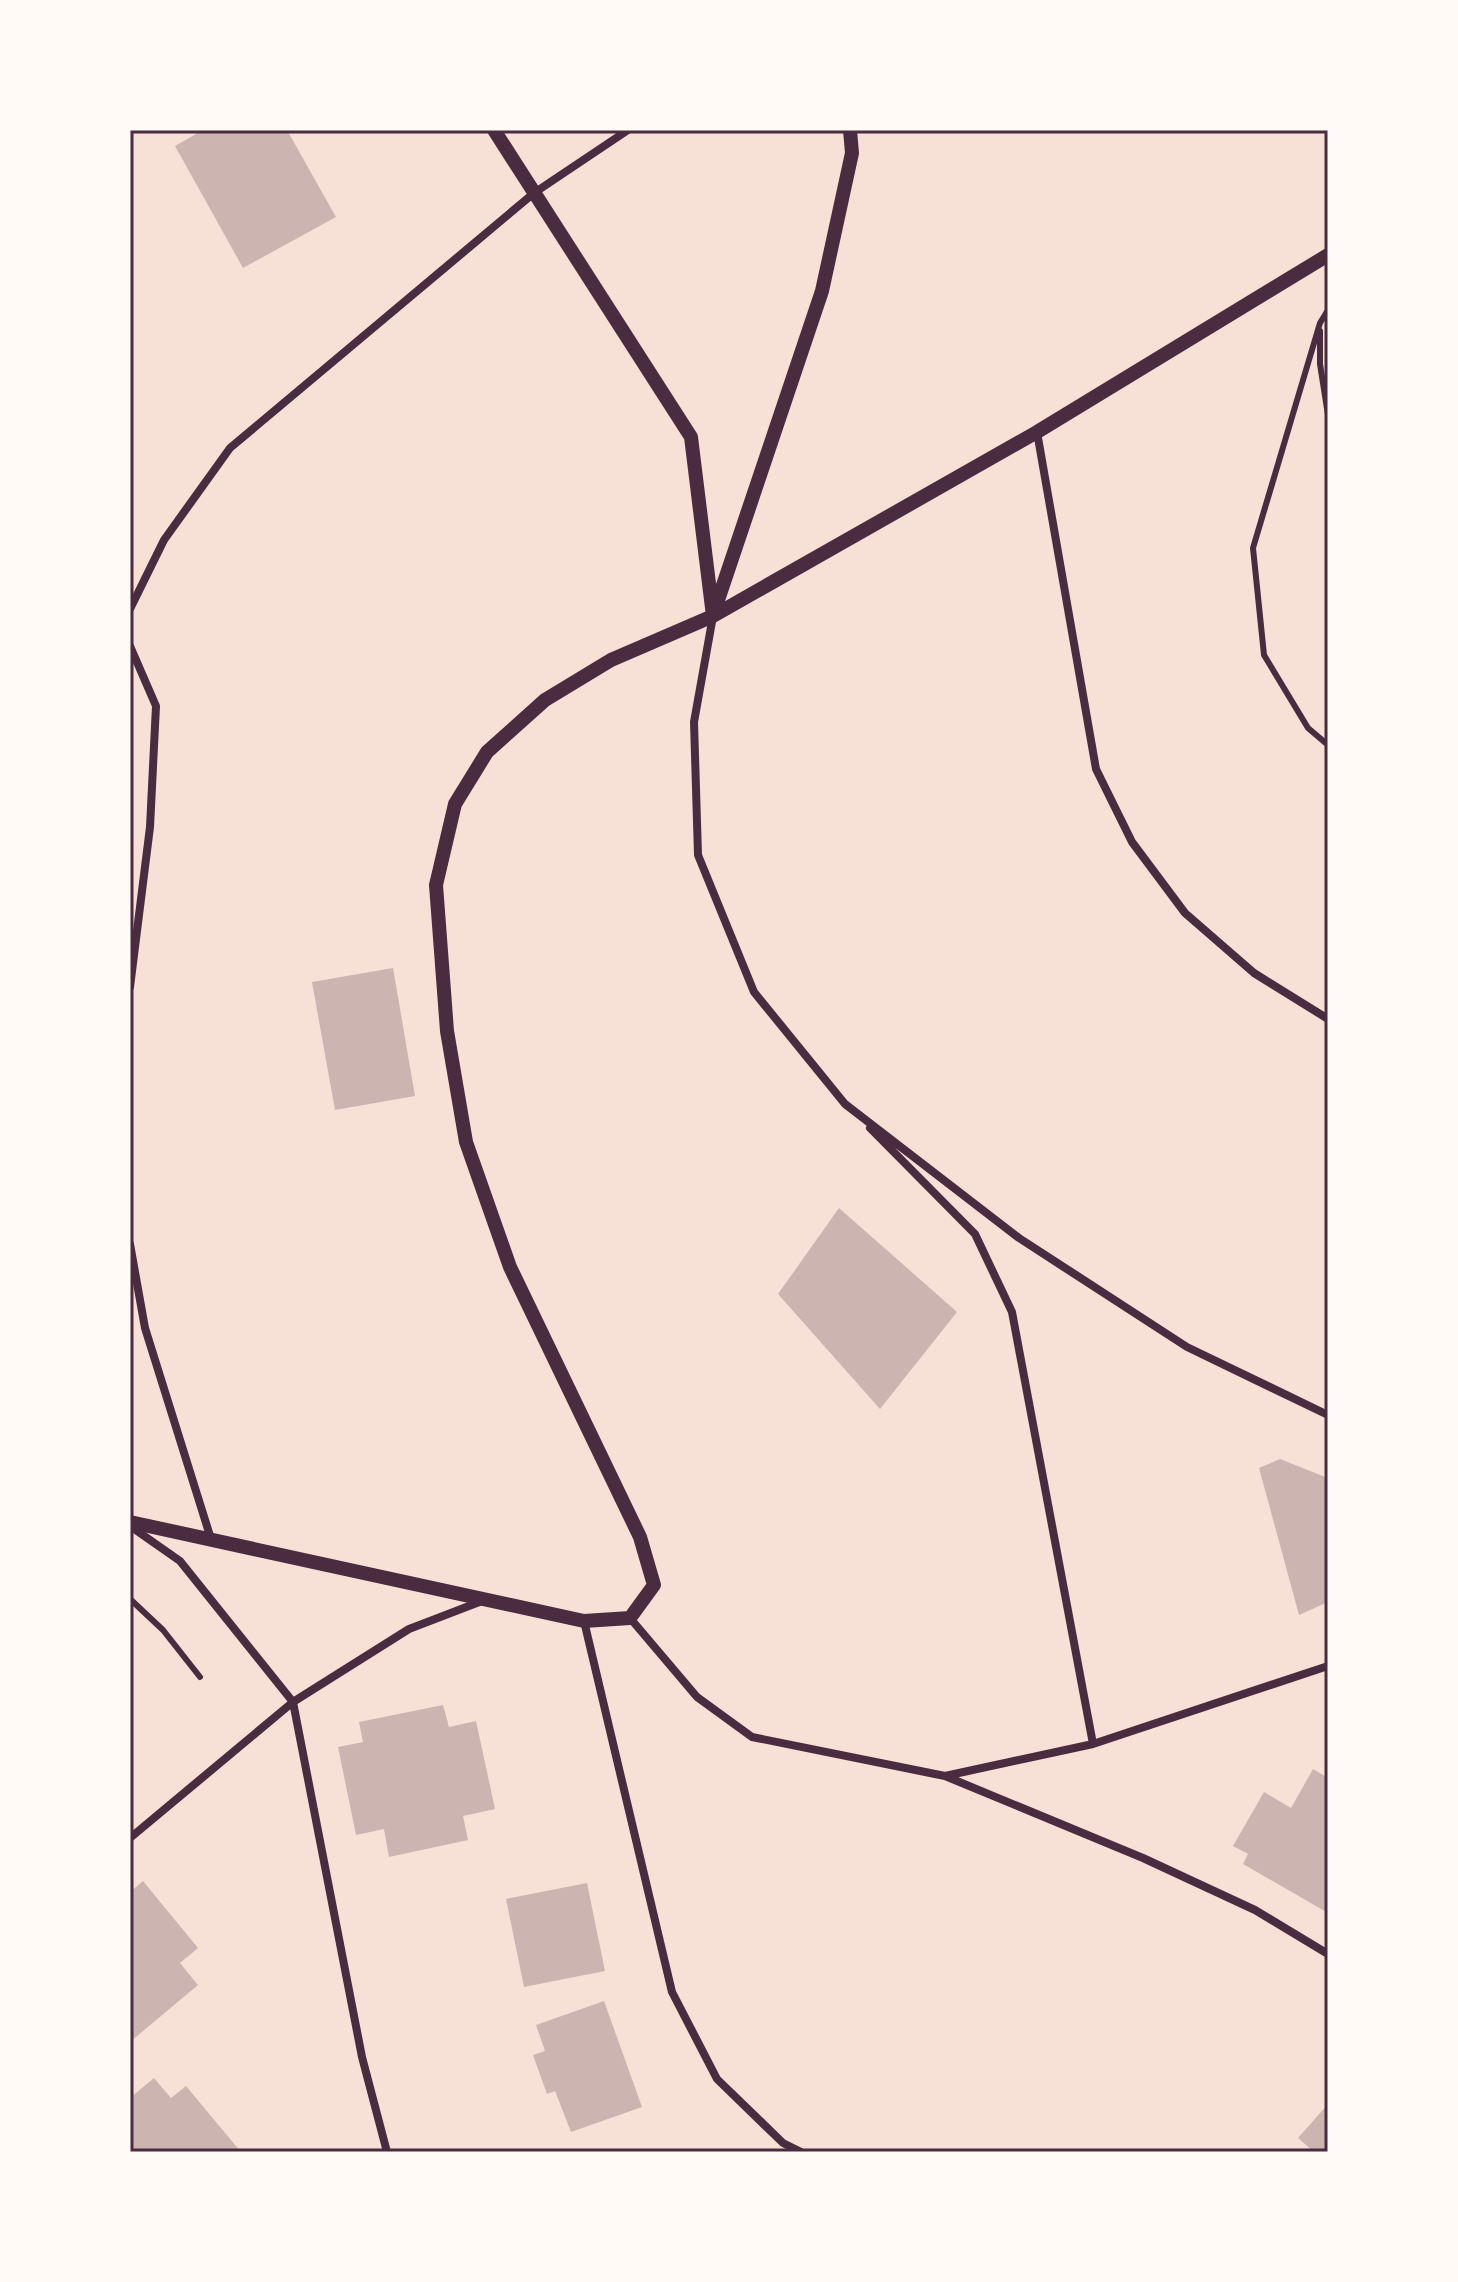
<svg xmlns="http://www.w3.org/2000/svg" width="1458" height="2282" font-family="Cabin,sans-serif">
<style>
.building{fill:#ccb4b1}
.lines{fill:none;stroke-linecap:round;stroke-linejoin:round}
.service{stroke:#4a2c40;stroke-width:6}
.minor{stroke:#4a2c40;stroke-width:8}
.tertiary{stroke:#4a2c40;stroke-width:14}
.neatline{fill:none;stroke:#4a2c40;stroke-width:3}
</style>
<rect width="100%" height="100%" fill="#f7e1d7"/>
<path class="building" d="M 203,130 L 287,130 L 336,217 L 243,268 L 175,146 Z
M 393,968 L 415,1096 L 335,1110 L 312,982 Z
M 839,1208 L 957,1312 L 880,1409 L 778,1294 Z
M 1280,1459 L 1328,1478 L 1328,1602 L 1299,1615 L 1259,1468 Z
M 443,1705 L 449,1727 L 476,1721 L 495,1809 L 463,1816 L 468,1840 L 389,1857 L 384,1829 L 356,1835 L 338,1747 L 363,1742 L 359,1722 Z
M 1313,1769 L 1328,1778 L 1328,1913 L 1243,1864 L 1248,1854 L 1233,1846 L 1264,1792 L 1291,1808 Z
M 143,1881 L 198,1948 L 180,1963 L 198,1985 L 130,2042 L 130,1892 Z
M 587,1883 L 605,1971 L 524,1987 L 506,1899 Z
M 604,2001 L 642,2107 L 571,2132 L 555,2091 L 547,2094 L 533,2055 L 545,2051 L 536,2025 Z
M 154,2078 L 171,2098 L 186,2086 L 241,2152 L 130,2152 L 130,2098 Z
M 1328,2104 L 1328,2152 L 1314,2152 L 1298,2138 Z"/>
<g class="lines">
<path class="service" d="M 1328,310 L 1320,323 L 1253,548 L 1264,655 L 1308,728 L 1328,745
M 1320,331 L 1320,364 L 1328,415
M 130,1599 L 163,1630 L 200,1677"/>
<path class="minor" d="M 1037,432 L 1096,769 L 1132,842 L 1185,913 L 1254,973 L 1328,1019
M 130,609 L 164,540 L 230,448 L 534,193 L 628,130
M 713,616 L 694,722 L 698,855 L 754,992 L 845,1104 L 1019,1238 L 1187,1347 L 1328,1415
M 130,646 L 156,706 L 150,827 L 130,987
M 870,1128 L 975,1234 L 1012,1312 L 1093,1744
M 130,1244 L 145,1328 L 211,1539
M 130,1526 L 180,1561 L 293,1702 L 362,2057 L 387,2152
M 630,1618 L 697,1697 L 752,1737 L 945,1776 L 1143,1858 L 1255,1910 L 1328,1954
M 584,1621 L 672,1992 L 717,2079 L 783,2143 L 801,2152
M 945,1776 L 1093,1744 L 1328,1666
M 130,1838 L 293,1702 L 409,1629 L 482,1601"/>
<path class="tertiary" d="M 494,130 L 691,437 L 713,616
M 714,612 L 822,291 L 852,153 L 850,130
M 130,1522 L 584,1621 L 630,1618 L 654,1585 L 640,1537 L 510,1267 L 466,1142 L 447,1031 L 436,885 L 455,804 L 487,752 L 545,700 L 611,660 L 713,616 L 1037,432 L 1328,255"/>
</g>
<rect width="1458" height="2282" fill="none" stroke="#fffaf5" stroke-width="264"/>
<rect x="132" y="132" width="1194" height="2018" class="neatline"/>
</svg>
